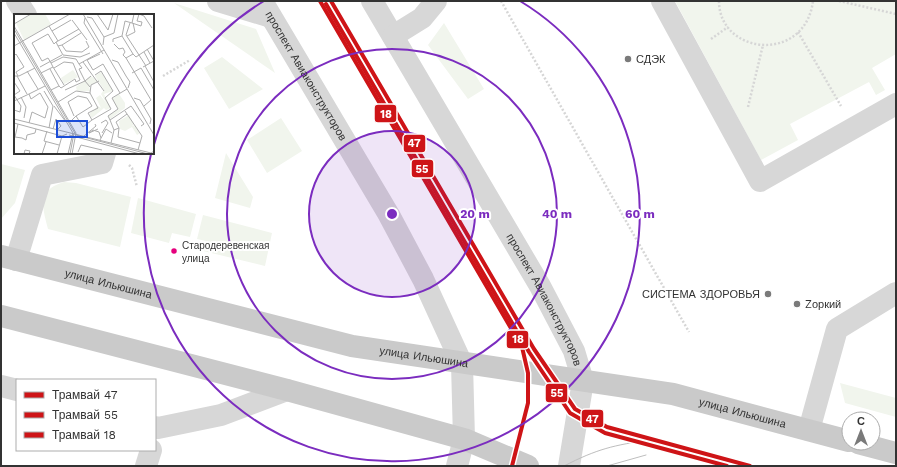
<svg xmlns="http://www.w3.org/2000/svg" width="897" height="467" font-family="'Work Sans',sans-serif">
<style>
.green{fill:#f1f5ed}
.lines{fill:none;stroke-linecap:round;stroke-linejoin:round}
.path{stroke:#d6d6d6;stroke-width:2.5;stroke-dasharray:2 2;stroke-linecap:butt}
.minor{stroke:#d7d7d7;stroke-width:22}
.major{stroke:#cacaca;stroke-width:22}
.tram{stroke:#bebebe;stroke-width:1}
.tram-1-casing{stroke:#fff;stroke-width:7}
.tram-2-casing{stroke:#fff;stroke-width:7}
.tram-3-casing{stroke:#fff;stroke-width:7}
.tram-1{stroke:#ce1417;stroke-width:4}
.tram-2{stroke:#ce1417;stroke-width:4}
.tram-3{stroke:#ce1417;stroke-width:4}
.ring{fill:none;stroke:#7b2cbf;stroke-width:2}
.poi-dot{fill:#7a7a7a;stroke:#fff;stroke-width:1.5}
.bus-dot{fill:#e5007d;stroke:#fff;stroke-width:1.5}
.labels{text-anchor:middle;stroke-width:4;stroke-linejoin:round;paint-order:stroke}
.bus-label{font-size:10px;fill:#333;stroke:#fff;text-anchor:start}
.poi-label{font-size:11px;fill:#333;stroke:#fff;text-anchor:start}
.street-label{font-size:11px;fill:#333;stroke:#fff}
.inset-road{fill:none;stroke:#adadad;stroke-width:1}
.view{fill:#1d4ed8;fill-opacity:0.15;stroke:#1d4ed8;stroke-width:2}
.inset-edge{fill:none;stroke:#333;stroke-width:2}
.centre{fill:#7b2cbf;stroke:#fff;stroke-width:2}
.ring-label{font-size:12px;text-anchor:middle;font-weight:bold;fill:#7b2cbf;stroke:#fff;stroke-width:4;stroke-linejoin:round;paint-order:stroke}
.line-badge{stroke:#fff;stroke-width:1.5}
.badge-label{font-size:11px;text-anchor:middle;font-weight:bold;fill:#fff}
</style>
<rect width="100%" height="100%" fill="#fff"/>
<path class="green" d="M 675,1 L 896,1 L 896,54 L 872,68 L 885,90 L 876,95 L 869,82 L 790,124 L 798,140 L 761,160 Z
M 174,3 L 256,29 L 275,73 Z
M 444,23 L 484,89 L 468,99 L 428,45 Z
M 222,57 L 263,89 L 229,109 L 204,68 Z
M 281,118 L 302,151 L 267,173 L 247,140 Z
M 226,153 L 253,197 L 250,208 L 215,198 Z
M 1,164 L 25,170 L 15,203 L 1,219 Z
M 64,182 L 76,183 L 131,197 L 120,247 L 48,229 C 42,207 37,190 64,182 Z
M 138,198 L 196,214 L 190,237 L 172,233 L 169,243 L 131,233 Z
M 203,215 L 272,233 L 265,266 L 203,251 L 206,241 L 197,239 Z
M 840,383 L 896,398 L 896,417 L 845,403 Z"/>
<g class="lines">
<path class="path" d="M 501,1 L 689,332
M 719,1 C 719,55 805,64 813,1
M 839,1 L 896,14
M 798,32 L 841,106
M 711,39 L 728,27
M 163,76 L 190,60
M 748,107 L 763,45
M 129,165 L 132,168 L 137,187"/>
<g class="minor">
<path d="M 17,1 L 26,15"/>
<path d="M 218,1 L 271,17"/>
<path id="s1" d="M 262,1 L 389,215 L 423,279 L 462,364 L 464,439 L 457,466"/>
<path id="s2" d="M 372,1 L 540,286 L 574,351 L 583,381 L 569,466"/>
<path d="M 662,1 L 760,181 L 896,104"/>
<path d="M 393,36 L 422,18 L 436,1"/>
<path d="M 16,260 L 42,175 L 102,163 L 105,153"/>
<path d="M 1,386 L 17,390"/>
<path d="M 155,427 L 158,428 L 221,415 L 287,390"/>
<path d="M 809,430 L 837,329 L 896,293"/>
<path d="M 146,466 L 151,450"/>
</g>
<g class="major">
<path id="s3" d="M 1,256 L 352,346 L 673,394 L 849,441"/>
<path d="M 1,316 L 287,390 L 464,439 L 528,466"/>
<path d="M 858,443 L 896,453"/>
</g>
<path class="tram" d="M 564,466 C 597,449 614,445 650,440
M 607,466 L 646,455"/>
<g class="tram-1-casing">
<path id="tram-1" d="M 331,1 L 534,349 L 575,409 L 607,427 L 750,466"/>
</g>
<g class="tram-2-casing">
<path id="tram-2" d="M 326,4 L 529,352 L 570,413 L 605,433 L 727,466"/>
</g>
<g class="tram-3-casing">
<path id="tram-3" d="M 320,1 L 522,347 L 528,373 L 528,403 L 512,466"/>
</g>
<use href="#tram-1" class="tram-1"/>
<use href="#tram-2" class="tram-2"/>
<use href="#tram-3" class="tram-3"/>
</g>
<circle cx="392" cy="214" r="83" fill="#7b2cbf" fill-opacity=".12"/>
<g class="ring">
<circle cx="392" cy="214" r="83"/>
<circle cx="392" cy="214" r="165"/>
<path d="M153 148A248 248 0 0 1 264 1M520 1A248 248 0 1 1 151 154"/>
</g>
<g class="poi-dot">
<circle cx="628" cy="59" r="4"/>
<circle cx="768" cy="294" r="4"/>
<circle cx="797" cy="304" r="4"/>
</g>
<circle class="bus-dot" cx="174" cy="251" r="3.5"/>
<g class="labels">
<g class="bus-label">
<text x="182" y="249">Стародеревенская<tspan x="182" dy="13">улица</tspan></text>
</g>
<g class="poi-label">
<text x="636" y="63">СДЭК</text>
<text x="760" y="298" text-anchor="end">СИСТЕМА ЗДОРОВЬЯ</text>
<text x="805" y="308">Zоркий</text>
</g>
<g class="street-label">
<text dy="4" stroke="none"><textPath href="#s1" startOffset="87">проспект Авиаконструкторов</textPath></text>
<text dy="4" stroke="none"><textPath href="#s3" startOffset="111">улица Ильюшина</textPath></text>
<text dy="4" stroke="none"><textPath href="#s2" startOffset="345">проспект Авиаконструкторов</textPath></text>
<text dy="4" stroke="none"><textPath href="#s3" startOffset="435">улица Ильюшина</textPath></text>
<text dy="4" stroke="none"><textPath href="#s3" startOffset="759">улица Ильюшина</textPath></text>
</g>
</g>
<g transform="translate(14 14)">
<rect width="140" height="140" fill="#fff"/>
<path d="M 18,0 L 31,0 L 37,10 L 10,26 L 2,9 ZM 59,56 L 64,63 L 50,70 L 47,64 ZM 87,58 L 99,77 L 90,80 L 97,94 L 92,96 L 90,94 L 78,104 L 75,100 L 84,92 L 87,94 L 82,84 L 86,81 L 93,90 L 87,80 L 90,76 L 81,62 ZM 77,62 L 84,67 L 75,72 L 76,77 L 63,77 L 62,73 ZM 105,80 L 111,89 L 111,94 L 96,105 L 94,102 L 104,95 L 98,85 ZM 115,101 L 120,110 L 118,112 L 121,111 L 126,119 L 123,121 L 118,113 L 111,117 L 106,115 L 105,107 Z" fill="#f1f5ed"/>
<path class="inset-road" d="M 69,0 L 140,121M 83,0 L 94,16 L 99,0M 120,0 L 118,9 L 111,7 L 108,22 L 119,40 L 112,44 L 137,86 L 130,92M 73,3 L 78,4 L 90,23 L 89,31M 71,4 L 70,9 L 89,40M 58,6 L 73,26M 116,9 L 112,21 L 125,41M 118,9 L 127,12 L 128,8 L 123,7 L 125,0 L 130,2 L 138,14M 0,10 L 17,0M 0,12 L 62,119 L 58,140M 35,12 L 44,27 L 42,28 L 44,32 L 48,31 L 52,37 L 68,38 L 75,33 L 72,27M 0,15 L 62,121 L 134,140M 38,17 L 57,6M 0,19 L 59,119 L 54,140M 113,22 L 121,18 L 119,9M 90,23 L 100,19 L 104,0M 44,27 L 65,15M 99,28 L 99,25 L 108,22M 100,30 L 105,35 L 109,34 L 111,38 L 109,41 L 112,44M 48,31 L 67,19M 0,32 L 56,0M 44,32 L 49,41 L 66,43 L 76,39M 133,35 L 140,47M 130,38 L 136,49M 86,40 L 73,46 L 79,56 L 89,50 L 106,79M 119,40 L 122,43 L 140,31M 125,41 L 132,52M 0,42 L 2,40 L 10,53 L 2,58 L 4,62M 98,46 L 104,48 L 112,62 L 116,68 L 114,74M 69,48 L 90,77M 37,49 L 34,44 L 28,47 L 18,29 L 34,20 L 40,30 L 42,28M 131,52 L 140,68M 26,53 L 48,41M 39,53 L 50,71M 129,53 L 140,47M 36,55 L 45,72M 13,57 L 24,75M 27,59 L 39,53 L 37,49 L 49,43 L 62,45 L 65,50 L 90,36M 118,59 L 127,54 L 140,76M 0,62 L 5,62 L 21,54M 3,62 L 13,80M 0,68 L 6,77 L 0,81 L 7,92 L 6,98 L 0,96M 76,73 L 71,67 L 77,62M 37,76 L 45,72 L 47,74 L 61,65 L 62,68 L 66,66 L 59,49 L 50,48 L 40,54M 51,76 L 71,67 L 65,55 L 68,54 L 65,50M 30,77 L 39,92 L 35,114M 76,79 L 77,71 L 85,67M 7,83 L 12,93 L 10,104M 120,84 L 126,86 L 137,105 L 136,110M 0,87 L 15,80M 44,88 L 62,77 L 76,79 L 84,94 L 74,99M 40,92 L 52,108M 111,97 L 128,122 L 124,136M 60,102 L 54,88 L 64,82 L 73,84 L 78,92 L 62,102M 0,105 L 137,139 L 140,137M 78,106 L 97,95 L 91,84 L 99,77 L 87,57 L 81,61M 96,106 L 94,102 L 104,95 L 98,84 L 113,75M 56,108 L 62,102 L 69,113 L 78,106 L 74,99M 0,109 L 48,122 L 53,120M 15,109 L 18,98 L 31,104 L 34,93 L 26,79 L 17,85 L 15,80 L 31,72M 87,109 L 92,106 L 94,109 L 88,119M 4,110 L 1,123 L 8,124 L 12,126 L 13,121 L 21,119 L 22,115M 105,114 L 102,108 L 113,100M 39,115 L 42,105 L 47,112 L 43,116M 79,116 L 75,119 L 84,115M 79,116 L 85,118 L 87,124M 100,116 L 105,114 L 104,123 L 126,129M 33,117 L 30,127 L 45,131M 55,121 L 126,140M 70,122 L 82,112 L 81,110M 86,126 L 92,115 L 98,119M 97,129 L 100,116 L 96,106 L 117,92 L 130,110 L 127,112M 64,138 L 67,131 L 88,136M 10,140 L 11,136 L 16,137 L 15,140M 28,140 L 32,128M 43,140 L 48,122M 56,140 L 60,119"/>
<path class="view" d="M 43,107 L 73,107 L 73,123 L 43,123 Z"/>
<rect width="140" height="140" class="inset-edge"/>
</g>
<circle cx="392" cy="214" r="6" class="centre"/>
<g class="ring-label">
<text x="475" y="218">20 m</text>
<text x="557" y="218">40 m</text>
<text x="640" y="218">60 m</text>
</g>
<g class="line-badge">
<rect x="374" y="104" width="23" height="19" rx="4" fill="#ce1417"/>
<rect x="403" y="134" width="23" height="19" rx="4" fill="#ce1417"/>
<rect x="411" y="159" width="23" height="19" rx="4" fill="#ce1417"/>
<rect x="506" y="330" width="23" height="19" rx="4" fill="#ce1417"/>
<rect x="545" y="383" width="23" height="20" rx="4" fill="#ce1417"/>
<rect x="581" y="409" width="23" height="19" rx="4" fill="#ce1417"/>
</g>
<g class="badge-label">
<text x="386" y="118">18</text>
<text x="414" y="147">47</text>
<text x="422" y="173">55</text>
<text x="518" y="343">18</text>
<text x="557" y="397">55</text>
<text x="592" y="423">47</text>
</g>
<rect width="897" height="467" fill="none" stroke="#333333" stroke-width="4"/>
<rect x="16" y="379" width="140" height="72" fill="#ffffff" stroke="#adadad"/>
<rect x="24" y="392" width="20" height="6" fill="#ce1417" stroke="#adadad"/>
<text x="52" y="399" font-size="12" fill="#333333">Трамвай 47</text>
<rect x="24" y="412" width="20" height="6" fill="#ce1417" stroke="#adadad"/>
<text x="52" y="419" font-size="12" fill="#333333">Трамвай 55</text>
<rect x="24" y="432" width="20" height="6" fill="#ce1417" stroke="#adadad"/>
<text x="52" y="439" font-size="12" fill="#333333">Трамвай 18</text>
<g transform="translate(861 431)"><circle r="19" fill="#ffffff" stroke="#adadad"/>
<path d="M0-3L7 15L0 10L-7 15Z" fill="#7a7a7a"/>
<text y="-6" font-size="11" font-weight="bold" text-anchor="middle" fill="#333333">С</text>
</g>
</svg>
